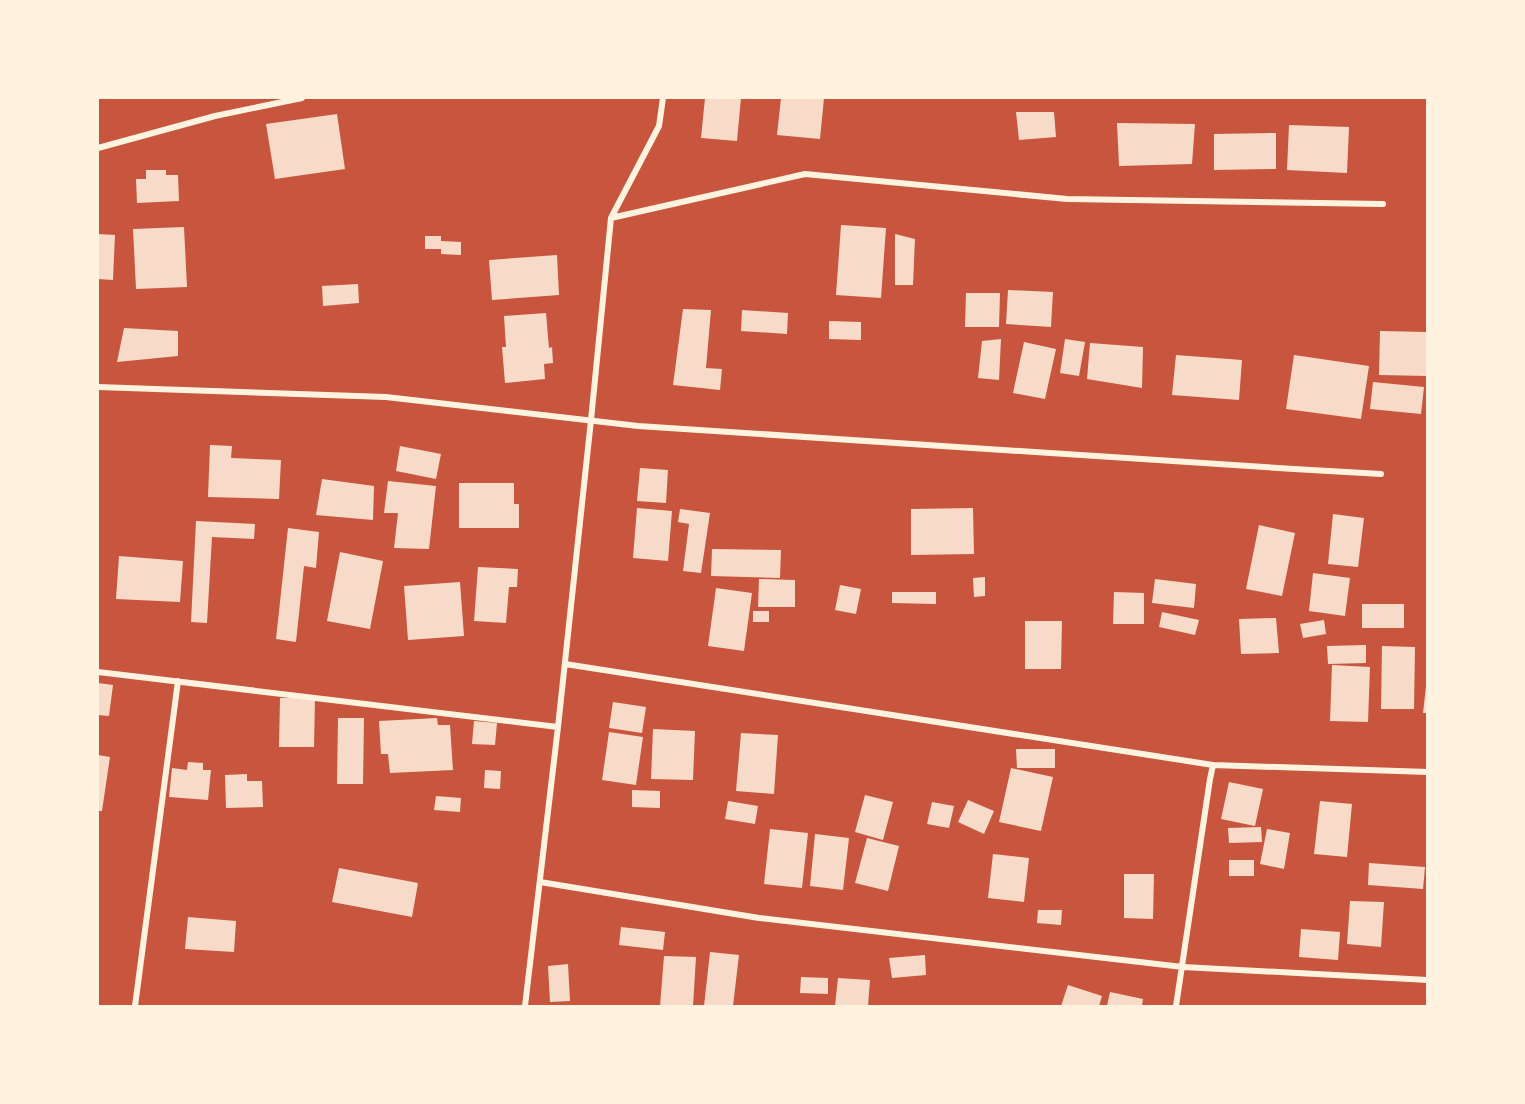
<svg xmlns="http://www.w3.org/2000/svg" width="1525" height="1104" font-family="'Source Serif 4',serif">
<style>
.building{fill:#f7dbc8}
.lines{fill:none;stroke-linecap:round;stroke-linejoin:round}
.minor{stroke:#fff3e0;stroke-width:6}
</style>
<rect width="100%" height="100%" fill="#c8553d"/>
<path class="building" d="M 705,98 L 741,98 L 737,141 L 701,138 Z
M 781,98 L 824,98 L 820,139 L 777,135 Z
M 1016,112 L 1054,112 L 1056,137 L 1019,140 Z
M 337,114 L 345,169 L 275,179 L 266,124 Z
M 1117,123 L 1195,124 L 1192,164 L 1119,166 Z
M 1289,125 L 1349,127 L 1347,173 L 1287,170 Z
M 1276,133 L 1276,169 L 1214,170 L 1214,134 Z
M 146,170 L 166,170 L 166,175 L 178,175 L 179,201 L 137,203 L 136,179 L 146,179 Z
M 841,225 L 886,228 L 881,298 L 836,295 Z
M 184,227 L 187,287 L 136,289 L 133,229 Z
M 98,234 L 115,235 L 113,280 L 98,279 Z
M 895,234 L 915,239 L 913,285 L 895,285 Z
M 425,236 L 441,236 L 441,241 L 461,242 L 461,255 L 441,254 L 441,249 L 425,249 Z
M 557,255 L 559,295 L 492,300 L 489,260 Z
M 358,284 L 359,303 L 323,306 L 322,286 Z
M 1008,290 L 1053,292 L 1051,327 L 1006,324 Z
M 966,293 L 1000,293 L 999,327 L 965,327 Z
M 683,309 L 711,310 L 706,368 L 722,369 L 720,390 L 673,385 Z
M 742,310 L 788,313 L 787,334 L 741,331 Z
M 546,313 L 549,348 L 552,347 L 553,363 L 544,364 L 545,379 L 505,383 L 502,347 L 506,347 L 504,316 Z
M 829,321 L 861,322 L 861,340 L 829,339 Z
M 124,328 L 178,331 L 178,356 L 117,362 Z
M 1380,331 L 1428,332 L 1428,376 L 1379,375 Z
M 1001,339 L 999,380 L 978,378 L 982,341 Z
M 1065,339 L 1085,342 L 1079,376 L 1060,373 Z
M 1024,342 L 1056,349 L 1045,399 L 1013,393 Z
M 1090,343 L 1143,347 L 1142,388 L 1087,379 Z
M 1176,355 L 1242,360 L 1239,400 L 1172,395 Z
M 1294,355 L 1369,366 L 1361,419 L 1286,409 Z
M 1373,382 L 1424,387 L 1421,414 L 1370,409 Z
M 210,445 L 232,446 L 231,458 L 281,460 L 279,499 L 208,497 Z
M 400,446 L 441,454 L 436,479 L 396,471 Z
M 640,468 L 668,470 L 666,503 L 637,501 Z
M 322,479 L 374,486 L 373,520 L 316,515 Z
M 388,481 L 436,486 L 429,549 L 394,548 L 398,513 L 384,513 Z
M 459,483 L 514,483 L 514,504 L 519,504 L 519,528 L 459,528 Z
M 637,508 L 672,511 L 668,561 L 633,558 Z
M 973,508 L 974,554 L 911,555 L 911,509 Z
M 680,509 L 710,513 L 701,573 L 683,571 L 689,524 L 678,522 Z
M 1333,514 L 1364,518 L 1358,567 L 1328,564 Z
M 196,521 L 255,524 L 254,539 L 212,537 L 207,623 L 191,622 Z
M 1259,525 L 1295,533 L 1282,596 L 1246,589 Z
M 288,528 L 319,532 L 316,568 L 304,566 L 296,642 L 276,639 Z
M 712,549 L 781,550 L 780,578 L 711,576 Z
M 340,552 L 383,561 L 370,629 L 327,621 Z
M 119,556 L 183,561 L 180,602 L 116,599 Z
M 478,567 L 518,569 L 517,587 L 509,587 L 506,623 L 474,621 Z
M 1313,573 L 1350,578 L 1345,616 L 1309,611 Z
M 985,577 L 985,596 L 974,597 L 973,578 Z
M 759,579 L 795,580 L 795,607 L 758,607 Z
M 1155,579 L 1196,584 L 1194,608 L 1152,603 Z
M 460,582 L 464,636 L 408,640 L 404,586 Z
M 840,585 L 861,589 L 856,614 L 835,610 Z
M 716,588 L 752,593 L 744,651 L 708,646 Z
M 892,592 L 936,592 L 936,604 L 892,603 Z
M 1114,592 L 1144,593 L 1144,624 L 1113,624 Z
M 1362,604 L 1404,604 L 1404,628 L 1362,628 Z
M 753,611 L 769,611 L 769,622 L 753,622 Z
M 1162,612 L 1199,620 L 1195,635 L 1159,627 Z
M 1276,618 L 1279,653 L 1241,654 L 1239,619 Z
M 1324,620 L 1326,634 L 1303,638 L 1300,624 Z
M 1025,621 L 1062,621 L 1061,669 L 1025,669 Z
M 1366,645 L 1366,663 L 1328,664 L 1327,646 Z
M 1382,646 L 1415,647 L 1414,709 L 1381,709 Z
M 1332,665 L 1370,667 L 1368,722 L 1330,721 Z
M 98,683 L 113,685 L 109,716 L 98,715 Z
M 1426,686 L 1428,686 L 1428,713 L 1423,713 Z
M 280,698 L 315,698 L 314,747 L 279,747 Z
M 613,702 L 646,707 L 642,733 L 609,728 Z
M 338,718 L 364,718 L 363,784 L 337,784 Z
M 437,718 L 438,725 L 450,725 L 453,770 L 390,773 L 388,754 L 381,754 L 379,721 Z
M 474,721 L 497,723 L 495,745 L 472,744 Z
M 653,729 L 695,731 L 693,780 L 651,779 Z
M 609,732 L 643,737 L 636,785 L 602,780 Z
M 741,733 L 778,735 L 774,794 L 736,791 Z
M 1016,749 L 1055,749 L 1055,768 L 1017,768 Z
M 98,755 L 110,757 L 102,811 L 98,811 Z
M 188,762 L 203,763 L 203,770 L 211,770 L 208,800 L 169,797 L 172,768 L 187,770 Z
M 1011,768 L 1053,777 L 1041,831 L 999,822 Z
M 485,770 L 501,771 L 500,789 L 484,788 Z
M 247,774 L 247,781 L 262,781 L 263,807 L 226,808 L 225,775 Z
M 1229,782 L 1263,789 L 1255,826 L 1221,819 Z
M 632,790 L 660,791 L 660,808 L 632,807 Z
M 865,795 L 893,802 L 883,840 L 855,832 Z
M 436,796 L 461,798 L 460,812 L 434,810 Z
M 968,800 L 994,811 L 984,834 L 958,822 Z
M 728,801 L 758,806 L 755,824 L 725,819 Z
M 1320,801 L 1352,804 L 1347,857 L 1314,854 Z
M 932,802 L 954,806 L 949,828 L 927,824 Z
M 1261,827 L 1262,842 L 1229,843 L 1228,828 Z
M 770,829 L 808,833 L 802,888 L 764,884 Z
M 1267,829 L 1290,833 L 1284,869 L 1260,864 Z
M 815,834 L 849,838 L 843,890 L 810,886 Z
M 867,838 L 899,846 L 888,891 L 855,883 Z
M 993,854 L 1029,858 L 1024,902 L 988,898 Z
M 1229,860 L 1254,860 L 1254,876 L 1229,876 Z
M 1369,863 L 1425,867 L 1423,889 L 1368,885 Z
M 339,868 L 418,883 L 412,917 L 332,902 Z
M 1124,874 L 1154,874 L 1153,919 L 1124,918 Z
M 1350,901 L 1384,902 L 1381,947 L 1347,944 Z
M 1038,910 L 1062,910 L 1061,925 L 1037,923 Z
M 188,917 L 236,921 L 234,952 L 185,949 Z
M 621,927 L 665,932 L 663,950 L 619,945 Z
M 1301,929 L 1340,932 L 1338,960 L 1299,957 Z
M 710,952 L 739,955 L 733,1006 L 704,1006 Z
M 925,955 L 926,975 L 892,978 L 889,958 Z
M 664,956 L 696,957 L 693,1006 L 660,1006 Z
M 568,964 L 570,1001 L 550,1002 L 548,966 Z
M 801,977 L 828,978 L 828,994 L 800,993 Z
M 838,978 L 870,980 L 868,1006 L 835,1006 Z
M 1068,985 L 1102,996 L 1099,1006 L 1061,1006 Z
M 1110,992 L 1143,999 L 1142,1006 L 1107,1006 Z"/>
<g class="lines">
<path class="minor" d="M 98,148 L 215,116 L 302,98
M 611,218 L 805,174 L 1067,199 L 1383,204
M 98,387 L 386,397 L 638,426 L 1294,469 L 1381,474
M 565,664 L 1213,765 L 1428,772
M 98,672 L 558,727
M 540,882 L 759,918 L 1183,967 L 1428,980
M 135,1006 L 178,681
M 525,1006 L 558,727 L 591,420 L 611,218 L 659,126 L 663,98
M 1176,1006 L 1210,779 L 1213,765"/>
</g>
<rect width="1525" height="1104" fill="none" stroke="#fff3e0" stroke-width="198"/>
</svg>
